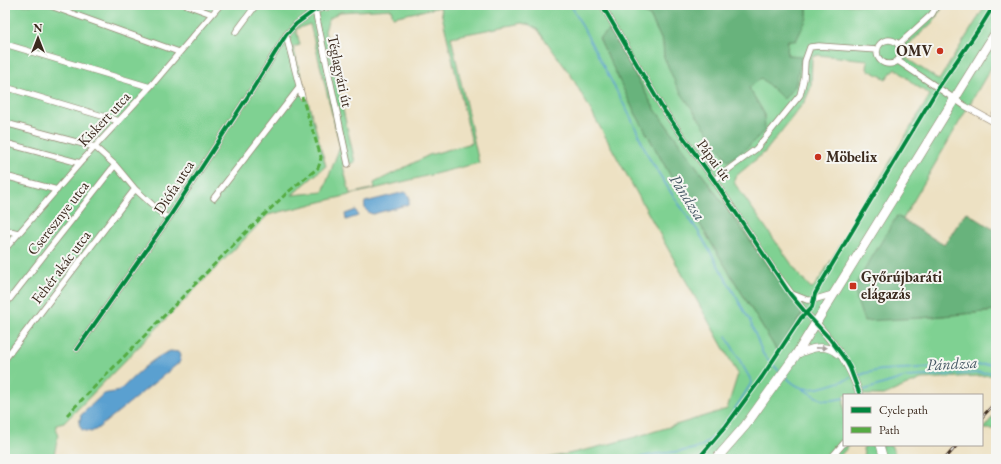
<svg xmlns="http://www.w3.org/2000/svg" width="1001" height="464" font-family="'EB Garamond',serif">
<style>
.green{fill:#7fd192;stroke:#5d7e58;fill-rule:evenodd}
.forest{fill:#67b37c;stroke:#516e4d}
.water{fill:#5aa0d0;stroke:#4a6577}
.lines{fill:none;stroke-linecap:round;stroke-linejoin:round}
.stream{stroke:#5aa0d0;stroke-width:1.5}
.minor-casing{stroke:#948670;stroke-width:7}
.tertiary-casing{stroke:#948670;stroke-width:8}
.primary-casing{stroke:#948670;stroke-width:10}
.minor{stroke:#fff;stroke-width:5.5}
.tertiary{stroke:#fff;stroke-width:7}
.primary{stroke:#fff;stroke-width:9}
.rail-casing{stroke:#3b2a1e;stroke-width:3}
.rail{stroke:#f6f6f2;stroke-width:1.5;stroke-dasharray:4.5;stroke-linecap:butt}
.quiet{stroke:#55ab43;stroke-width:3;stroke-dasharray:6 3;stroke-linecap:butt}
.cycleway-casing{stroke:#f6f6f2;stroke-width:6}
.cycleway{stroke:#00873e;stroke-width:4}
.oneway{fill:#a79f9a}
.poi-dot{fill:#c8321e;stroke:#f6f6f2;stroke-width:1.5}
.labels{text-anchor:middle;stroke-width:4;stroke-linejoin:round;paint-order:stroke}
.poi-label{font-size:15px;font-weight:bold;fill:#3b2a1e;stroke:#f6f6f2;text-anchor:start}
.street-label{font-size:15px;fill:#3b2a1e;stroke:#f6f6f2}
.water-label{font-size:16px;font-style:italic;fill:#475965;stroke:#f6f6f2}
</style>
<rect width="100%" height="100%" fill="#f6f6f2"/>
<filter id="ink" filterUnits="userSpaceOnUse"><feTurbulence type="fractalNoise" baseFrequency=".025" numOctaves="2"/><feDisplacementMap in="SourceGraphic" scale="8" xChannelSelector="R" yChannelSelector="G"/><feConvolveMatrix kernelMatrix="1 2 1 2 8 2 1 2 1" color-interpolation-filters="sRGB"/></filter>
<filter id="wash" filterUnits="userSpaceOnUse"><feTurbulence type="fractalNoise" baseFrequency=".012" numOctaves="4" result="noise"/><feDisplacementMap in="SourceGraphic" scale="16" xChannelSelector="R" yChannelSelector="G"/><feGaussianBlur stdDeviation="0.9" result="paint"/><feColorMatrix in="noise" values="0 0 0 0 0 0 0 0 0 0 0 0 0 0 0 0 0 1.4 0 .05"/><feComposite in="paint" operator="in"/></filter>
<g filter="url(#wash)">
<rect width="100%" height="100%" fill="#ede1c3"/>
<path class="green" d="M 5,5 L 638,5 L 642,12 L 650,16 L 656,28 L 663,43 L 664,57 L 764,113 L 749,88 L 761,78 L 802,57 L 787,55 L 788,40 L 807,18 L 807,5 L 944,5 L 933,22 L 908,45 L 906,58 L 939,80 L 986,5 L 996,5 L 996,59 L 903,219 L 896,216 L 920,318 L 996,311 L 996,375 L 921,379 L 884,395 L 844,395 L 844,445 L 850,445 L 837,459 L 759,459 L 758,457 L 756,459 L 542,459 C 605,448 666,428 727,409 L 738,374 L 572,77 L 538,30 L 530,25 L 522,23 L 451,37 L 479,163 L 268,215 L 64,423 L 56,425 L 58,437 L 53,459 L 5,459 ZM 440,7 L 472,143 L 429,155 L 374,183 L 375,188 L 350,194 L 343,166 L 355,162 L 325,31 L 329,19 L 340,12 L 391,9 L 393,17 ZM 310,24 L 340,146 L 323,192 L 292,195 L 326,166 L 293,47 L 300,45 L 296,29 ZM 610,30 L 654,108 L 741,228 L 803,313 L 777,351 L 670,175 L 632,107 L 600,38 ZM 818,55 L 868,60 L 867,69 L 886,79 L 895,68 L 915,85 L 930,95 L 821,277 L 812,289 L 800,276 L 735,184 L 734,180 L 736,176 L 765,152 L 805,101 L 811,87 L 812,57 Z
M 996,413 L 996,429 L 983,429 Z
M 865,445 L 891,445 L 897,459 L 865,459 L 863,449 Z"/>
<path class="forest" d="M 638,5 L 807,5 L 807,18 L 796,41 L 788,40 L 787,55 L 802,56 L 795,86 L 784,99 L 761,78 L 749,88 L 764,113 L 765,130 L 747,148 L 728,161 L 677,87 L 664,57 L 663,43 L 656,28 L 650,16 L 642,12 Z
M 610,30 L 654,108 L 741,228 L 803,313 L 777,351 L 670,175 L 632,107 L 599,38 Z
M 966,212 L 996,231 L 996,311 L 920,318 L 864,321 L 858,304 L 854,287 L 897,216 L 944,245 Z"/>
<path class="water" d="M 405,192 C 410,195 410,198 408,204 L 406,205 L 373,214 C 367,213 363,208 365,202 Z
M 356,210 L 358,216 L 346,220 L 345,214 Z
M 170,351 L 180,352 L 181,355 L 180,362 L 97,429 L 91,432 L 82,430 L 79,424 L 81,415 L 102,395 C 107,392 113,393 119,391 C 135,376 150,359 170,351 Z"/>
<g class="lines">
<path class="stream" d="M 571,5 L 631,118 L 649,158 L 674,197 L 698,231 L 712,255 L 750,321 L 763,354 L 780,372
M 785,376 C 789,380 794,385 800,387 C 812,393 839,382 851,378
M 855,377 L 866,373 L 881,370 L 996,364
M 803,389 C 822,400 821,403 844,398
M 864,390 L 906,377 L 996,372
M 636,459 C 655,451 677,454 697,448 C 717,442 740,400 752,382 L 726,336"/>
</g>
</g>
<g filter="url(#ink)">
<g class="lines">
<g class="minor-casing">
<path id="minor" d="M 48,5 L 179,52
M 187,5 L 212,14
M 314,5 L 348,164
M 602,5 L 663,109 L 714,180 L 774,270 L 806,313 L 816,323
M 236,32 L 256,5
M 286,35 L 302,97
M877 52a12 12 0 1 1 24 0a12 12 0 1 1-24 0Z
M 5,44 L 150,87
M 898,45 L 932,14 L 937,5
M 898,61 L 965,106 L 992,121 L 996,113
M 5,87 L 119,121
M 5,123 L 95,147 L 115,165 L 135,189 L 168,219
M 5,143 L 80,163
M 5,176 L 57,190
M 714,180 L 756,149 L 800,95 L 804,79 L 805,61 L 810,47 L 819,46 L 877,50
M 214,198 L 299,88
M 5,230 L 18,233
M 5,249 L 80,163 L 150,87 L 220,5
M 792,294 L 807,300 L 813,300 L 833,294
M 5,305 L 115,165
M 77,349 L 168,219 L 252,90 L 286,35 L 296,24 L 315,10 L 333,6 L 344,5
M 5,359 L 135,189
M 830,459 L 844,443"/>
</g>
<g class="tertiary-casing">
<path id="tertiary" d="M 816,323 C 838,348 849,364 860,395
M 796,355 C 810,348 825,343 838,354
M 880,445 L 884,459"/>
</g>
<g class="primary-casing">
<path id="primary" d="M 716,459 L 745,426 L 796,355 L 996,32"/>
</g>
<use href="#minor" class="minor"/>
<use href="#tertiary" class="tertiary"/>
<use href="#primary" class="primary"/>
<g class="rail-casing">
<path id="rail" d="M 982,417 L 996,402
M 945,459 L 957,445"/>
</g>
<use href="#rail" class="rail"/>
<path class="quiet" d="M 67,415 L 243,235 L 288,192 L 318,168 L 320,163 L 321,157 L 302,97"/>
<g class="cycleway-casing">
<path id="cycleway" d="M 602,5 L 663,109 L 714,180 L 790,294 L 806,313 L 830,339 L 845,359 L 850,368 L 860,395
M 77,349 L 168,219 L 252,90 L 286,35 L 296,24 L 315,10 L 333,6 L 344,5
M 698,459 L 726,426 L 762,377 L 801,318 L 812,307 L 815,294 L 821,283 L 938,88 L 981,26 L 994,5"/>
</g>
<use href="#cycleway" class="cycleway"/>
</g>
<defs><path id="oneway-solid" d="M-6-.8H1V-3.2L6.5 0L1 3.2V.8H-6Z"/></defs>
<use class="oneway" href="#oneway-solid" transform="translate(821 348) rotate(1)"/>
</g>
<g class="poi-dot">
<circle cx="940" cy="51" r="4"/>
<circle cx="818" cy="157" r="4"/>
<rect x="849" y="282" width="8" height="8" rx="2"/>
</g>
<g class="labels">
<g class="poi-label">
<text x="932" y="56" text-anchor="end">OMV</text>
<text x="826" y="162">Möbelix</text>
<text x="861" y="282">Győrújbaráti<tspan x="861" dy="17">elágazás</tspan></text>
</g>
<g class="street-label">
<text transform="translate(340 71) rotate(78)" y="5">Téglagyári út</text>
<text transform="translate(104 119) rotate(-47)" y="5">Kiskert utca</text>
<text transform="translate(714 160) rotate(54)" y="5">Pápai út</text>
<text transform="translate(174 187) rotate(-57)" y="5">Diófa utca</text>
<text transform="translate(58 218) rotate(-52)" y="5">Cseresznye utca</text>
<text transform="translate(61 267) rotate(-53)" y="5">Fehér akác utca</text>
</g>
<g class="water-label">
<text transform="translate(688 197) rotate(57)" y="6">Pándzsa</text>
<text transform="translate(952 363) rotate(-3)" y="6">Pándzsa</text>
</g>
</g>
<rect width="1001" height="464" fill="none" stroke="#f6f6f2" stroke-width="20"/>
<rect x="843" y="394" width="140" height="52" fill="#f6f6f2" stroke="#aba49d"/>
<rect x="851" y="407" width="20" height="6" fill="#00873e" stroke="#aba49d"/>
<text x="879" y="414" font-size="12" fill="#3b2a1e">Cycle path</text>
<rect x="851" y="427" width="20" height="6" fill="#55ab43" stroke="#aba49d"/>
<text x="879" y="434" font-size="12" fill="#3b2a1e">Path</text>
<g transform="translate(38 38)" stroke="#f6f6f2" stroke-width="3" paint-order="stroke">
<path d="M0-3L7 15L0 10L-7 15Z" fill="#3b2a1e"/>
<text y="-6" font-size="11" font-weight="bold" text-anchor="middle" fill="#3b2a1e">N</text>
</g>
</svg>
